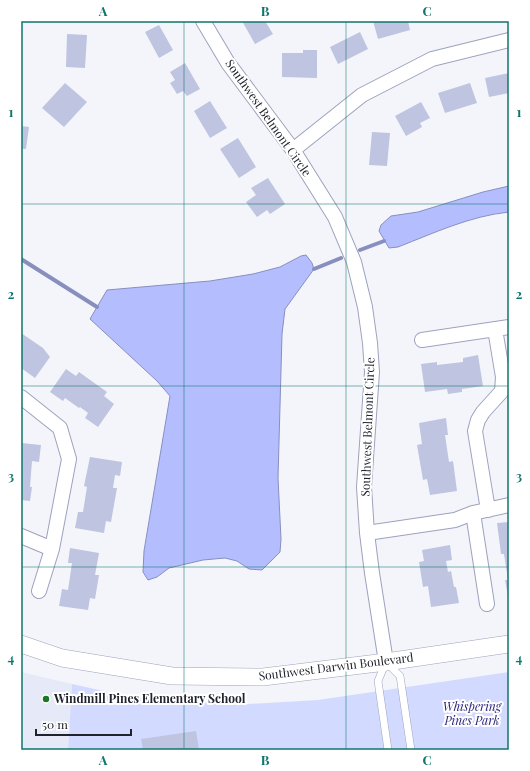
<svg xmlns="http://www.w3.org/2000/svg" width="530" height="771" font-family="'Playfair Display',serif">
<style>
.built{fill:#e6e9f7}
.park{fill:#d3daff}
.water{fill:#b4befe;stroke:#888fbf}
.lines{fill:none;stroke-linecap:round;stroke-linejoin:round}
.stream{stroke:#888fbf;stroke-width:4}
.building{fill:#bfc4e0}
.service-casing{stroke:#9da2bd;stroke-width:8}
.minor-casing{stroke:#9da2bd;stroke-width:16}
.tertiary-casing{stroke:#9da2bd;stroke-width:18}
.service{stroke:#fff;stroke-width:7}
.minor{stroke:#fff;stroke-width:14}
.tertiary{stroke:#fff;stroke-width:17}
.grid{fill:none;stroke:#0f766e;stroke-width:1;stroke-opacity:0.55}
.poi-dot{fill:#1b7726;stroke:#fff;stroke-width:1.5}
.labels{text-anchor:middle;stroke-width:4;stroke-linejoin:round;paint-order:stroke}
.street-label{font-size:12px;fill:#20222c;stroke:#fff}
.poi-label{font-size:12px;font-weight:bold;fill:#20222c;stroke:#fff;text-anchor:start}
.park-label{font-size:12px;font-style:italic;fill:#251e78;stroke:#fff}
.neatline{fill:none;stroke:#0f766e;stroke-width:1.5}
.grid-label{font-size:13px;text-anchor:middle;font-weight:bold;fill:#0f766e}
</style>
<rect width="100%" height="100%" fill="#f4f5fb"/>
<path class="built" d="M 21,672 L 72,684 L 68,750 L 21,750 Z"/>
<path class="park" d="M 509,672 L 509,750 L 68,750 L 72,684 L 131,697 L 232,705 L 318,700 Z"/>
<path class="water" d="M 509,186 L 509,212 C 470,216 434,233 398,247 L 389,248 L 379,231 L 381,225 L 391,216 L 418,212 L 483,192 Z
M 306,255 L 312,263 L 314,269 L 285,309 L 282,334 L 278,478 L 281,539 L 280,552 L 262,570 L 249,569 L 237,561 L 225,558 L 203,560 L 169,568 L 157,577 L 148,580 L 143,572 L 144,551 L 170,396 L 157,381 L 90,319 L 107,290 L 210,281 L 253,274 L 280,267 L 301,256 Z"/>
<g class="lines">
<path class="stream" d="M 360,250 L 384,241
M 21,259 L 97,307
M 314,269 L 341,258"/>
</g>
<path class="building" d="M 242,21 L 265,21 L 273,34 L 255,44 Z
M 373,21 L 408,21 L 410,30 L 378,39 Z
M 159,25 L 173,50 L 159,58 L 145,32 Z
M 360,32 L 368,49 L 338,64 L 330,47 Z
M 67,34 L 87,35 L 85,68 L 66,67 Z
M 303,50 L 317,50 L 317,78 L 282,77 L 282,53 L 303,53 Z
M 185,63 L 200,89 L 187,96 L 183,91 L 177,94 L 170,83 L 175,80 L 170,72 Z
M 509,73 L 509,93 L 489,97 L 485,78 Z
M 65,83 L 87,102 L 64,127 L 42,108 Z
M 470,83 L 477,103 L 445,113 L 438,93 Z
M 210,101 L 227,128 L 210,138 L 194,111 Z
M 421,102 L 430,118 L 420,123 L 422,127 L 406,136 L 395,116 Z
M 21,126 L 29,127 L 26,149 L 21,149 Z
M 372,132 L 390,133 L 387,166 L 369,165 Z
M 238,138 L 256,167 L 239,178 L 220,149 Z
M 268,178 L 285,204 L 270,214 L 267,210 L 257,217 L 246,202 L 256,195 L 251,188 Z
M 21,333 L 43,348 L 50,357 L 35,378 L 21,368 Z
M 478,355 L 483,386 L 462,389 L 462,392 L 448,394 L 447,389 L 425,392 L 421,364 L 437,362 L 437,365 L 463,362 L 463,358 Z
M 66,369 L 76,376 L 79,372 L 107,392 L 104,396 L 114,404 L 98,427 L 85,418 L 88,413 L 80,407 L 79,408 L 65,398 L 63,401 L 50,392 Z
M 446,418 L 448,435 L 445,435 L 449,462 L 453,461 L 457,491 L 430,495 L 427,479 L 423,480 L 417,445 L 422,444 L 419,423 Z
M 21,443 L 41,445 L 39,462 L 32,461 L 30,487 L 32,487 L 30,501 L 21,500 Z
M 90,457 L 122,462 L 120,476 L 115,475 L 113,488 L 117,488 L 111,522 L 106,521 L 104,533 L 75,528 L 78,512 L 83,512 L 87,487 L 84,486 Z
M 509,522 L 509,596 L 508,596 L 505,580 L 508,580 L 504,554 L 501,554 L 497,523 Z
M 450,545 L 452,560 L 446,561 L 448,572 L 451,571 L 454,587 L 456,587 L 459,603 L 431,607 L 428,586 L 423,587 L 419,562 L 424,561 L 422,550 Z
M 70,548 L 99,553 L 95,575 L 99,575 L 95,599 L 90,598 L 88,610 L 59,606 L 62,589 L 68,590 L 72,563 L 68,563 Z
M 196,731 L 199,750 L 143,750 L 141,739 Z"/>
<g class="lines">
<g class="service-casing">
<path id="service" d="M 388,750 L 378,681 L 386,662 L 400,676 L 411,750"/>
</g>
<g class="minor-casing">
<path id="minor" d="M 203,21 L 228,63 L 293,150 L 335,217 L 354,262 L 365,307 L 370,343 L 372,372 L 364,487 L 367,533 L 372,573 L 386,662
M 293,150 L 362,95 L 432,59 L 509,40
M 422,340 L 509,327
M 21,397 L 60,428 L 69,459 L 52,549 L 39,591
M 488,510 L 475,431 L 478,420 L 483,412 L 502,391 L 503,377 L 495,329
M 473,513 L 487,604
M 367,533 L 455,520 L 473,513 L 509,505
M 21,536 L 52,549"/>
</g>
<g class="tertiary-casing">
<path id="tertiary" d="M 21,644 L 62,658 L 172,676 L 263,677 L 386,662 L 509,644"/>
</g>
<use href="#service" class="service"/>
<use href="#minor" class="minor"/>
<use href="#tertiary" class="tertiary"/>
</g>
<path class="grid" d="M 184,21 L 184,750M 346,21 L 346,750M 21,204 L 509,204M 21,386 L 509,386M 21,567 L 509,567"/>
<circle class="poi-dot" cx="46" cy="699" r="4"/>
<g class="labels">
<g class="street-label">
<text transform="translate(268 118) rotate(55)" y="4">Southwest Belmont Circle</text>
<text transform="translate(368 427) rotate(-88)" y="4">Southwest Belmont Circle</text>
<text transform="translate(336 667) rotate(-7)" y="4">Southwest Darwin Boulevard</text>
</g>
<g class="poi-label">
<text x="54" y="703">Windmill Pines Elementary School</text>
</g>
<g class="park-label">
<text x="472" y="711">Whispering<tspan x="472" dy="14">Pines Park</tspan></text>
</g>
</g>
<rect width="530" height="771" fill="none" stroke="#ffffff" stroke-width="44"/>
<path d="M36 729v6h95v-6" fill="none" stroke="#20222c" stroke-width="2"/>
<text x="42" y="729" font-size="12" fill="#20222c" stroke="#ffffff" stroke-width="3" paint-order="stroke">50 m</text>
<rect x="22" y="22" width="486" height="727" class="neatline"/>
<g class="grid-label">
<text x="103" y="16">A</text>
<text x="265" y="16">B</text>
<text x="427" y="16">C</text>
<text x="11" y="117">1</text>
<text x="519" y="117">1</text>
<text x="11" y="299">2</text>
<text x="519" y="299">2</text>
<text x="11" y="481">3</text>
<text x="519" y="481">3</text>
<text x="11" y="663">4</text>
<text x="519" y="663">4</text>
<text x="103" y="765">A</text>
<text x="265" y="765">B</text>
<text x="427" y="765">C</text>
</g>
</svg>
